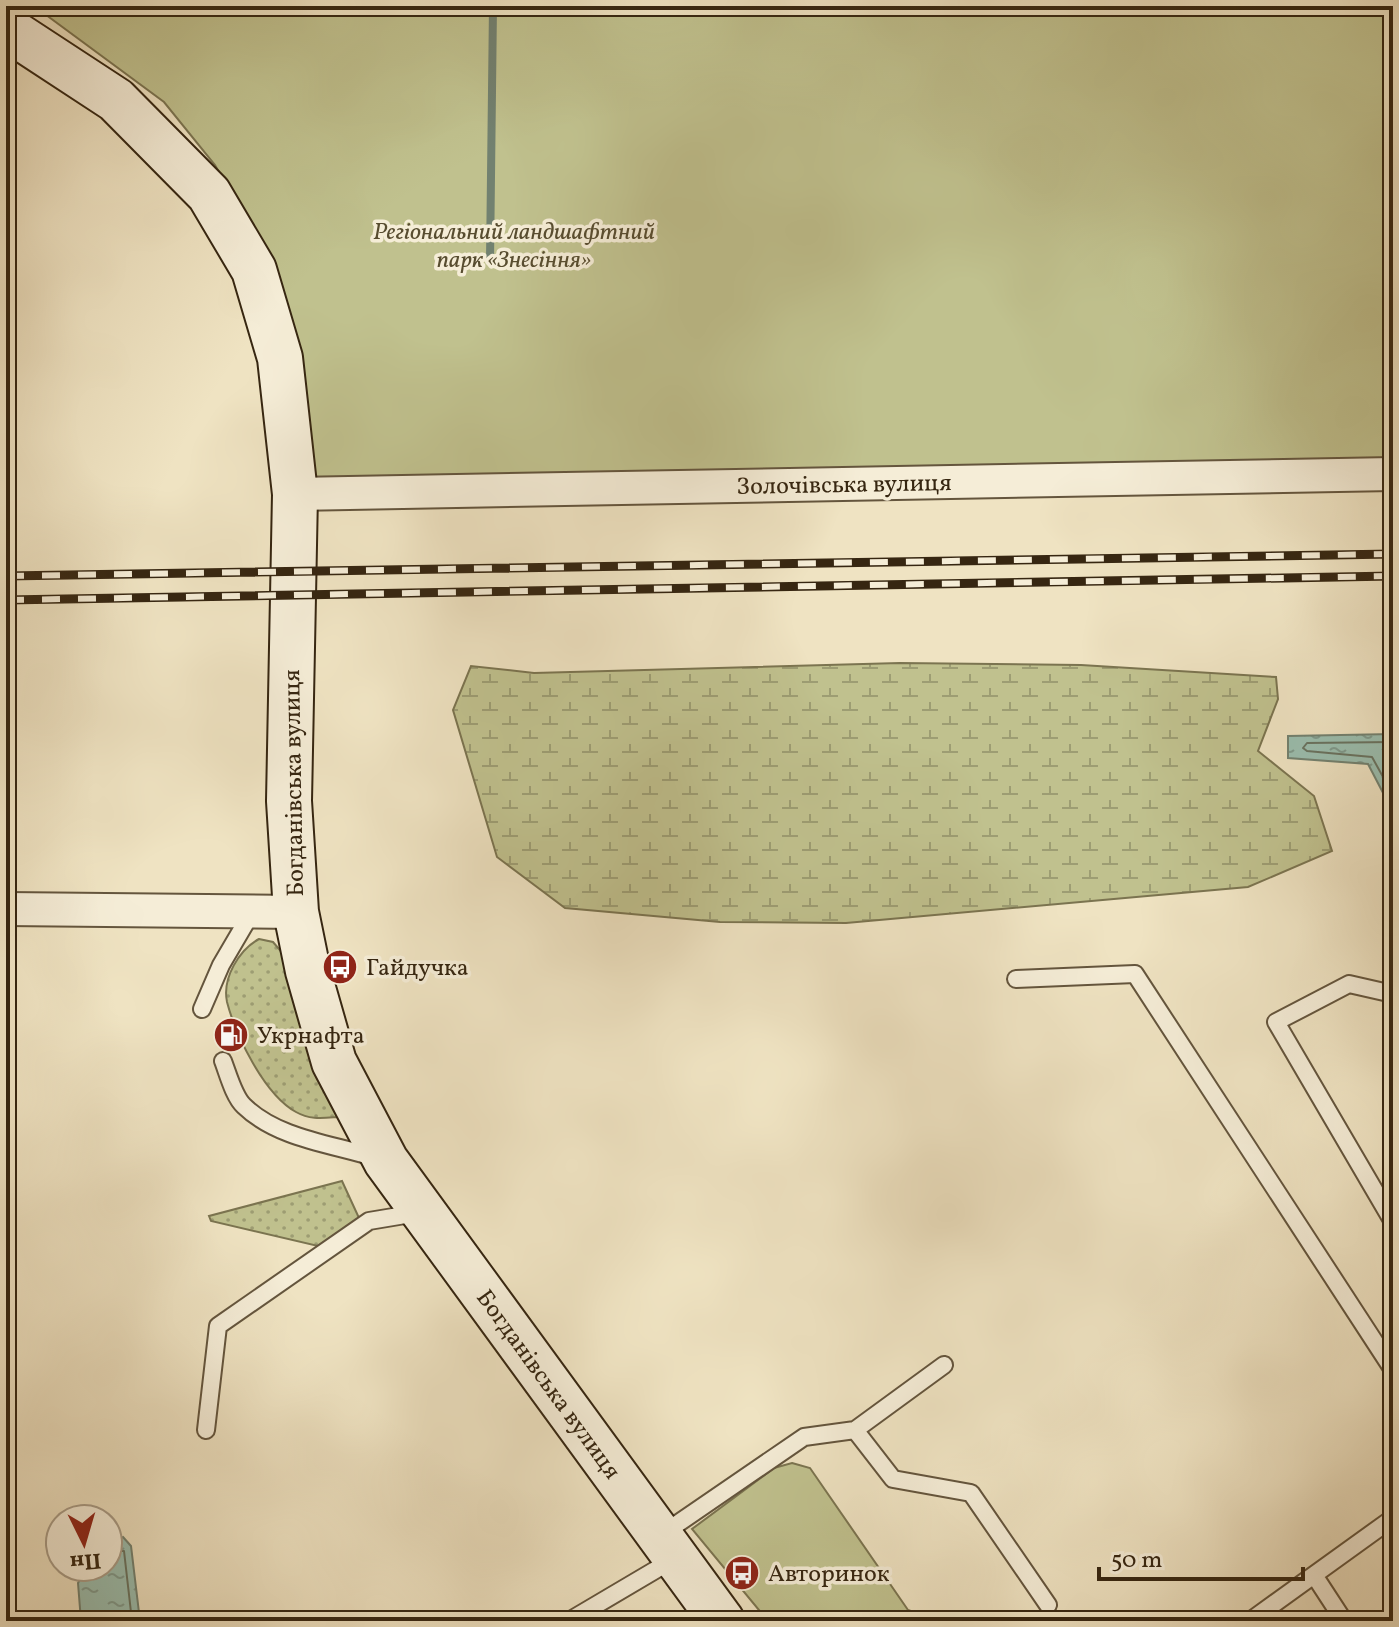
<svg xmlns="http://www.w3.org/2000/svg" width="1399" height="1627" font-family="Vollkorn,serif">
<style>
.grass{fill:url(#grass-dots);stroke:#7b7450;stroke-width:2}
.wetland{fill:url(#wetland-marsh);stroke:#7b7450;stroke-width:2}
.park{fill:#c0c18e;stroke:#7b7450;stroke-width:2}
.water{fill:url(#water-ripples);stroke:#728170;stroke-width:2}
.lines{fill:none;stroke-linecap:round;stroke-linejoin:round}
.shore{stroke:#687260;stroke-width:2}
.stream{stroke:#728170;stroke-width:8}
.service-casing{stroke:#64553d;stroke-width:20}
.minor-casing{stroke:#64553d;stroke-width:36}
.secondary-casing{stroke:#362611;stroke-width:48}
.service{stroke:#f5edd7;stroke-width:16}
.minor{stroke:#f5edd7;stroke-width:32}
.secondary{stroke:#f5edd7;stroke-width:44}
.rail-casing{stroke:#362611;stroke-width:9}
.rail{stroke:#f5edd7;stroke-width:6;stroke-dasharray:18;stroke-linecap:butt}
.labels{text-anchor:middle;stroke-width:7;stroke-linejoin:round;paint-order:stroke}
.park-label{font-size:24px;font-style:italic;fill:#584d30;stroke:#f5edd7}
.street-label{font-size:24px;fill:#362611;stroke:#f5edd7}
.poi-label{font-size:24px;fill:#362611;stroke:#f5edd7;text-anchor:start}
</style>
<defs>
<pattern id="grass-dots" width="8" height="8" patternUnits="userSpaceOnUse" patternTransform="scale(2)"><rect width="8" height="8" fill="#c0c18e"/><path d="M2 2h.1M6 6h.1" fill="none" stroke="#9d9d73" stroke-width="1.8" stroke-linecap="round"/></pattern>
<pattern id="wetland-marsh" width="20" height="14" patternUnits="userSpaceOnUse" patternTransform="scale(2)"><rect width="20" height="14" fill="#c0c18e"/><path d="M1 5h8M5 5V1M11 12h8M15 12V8" fill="none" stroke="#9d9d73"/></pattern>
<pattern id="water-ripples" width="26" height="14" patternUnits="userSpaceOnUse" patternTransform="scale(2)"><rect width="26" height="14" fill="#9abeaf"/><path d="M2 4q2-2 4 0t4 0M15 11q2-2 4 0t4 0" fill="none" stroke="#7e9a8d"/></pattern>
</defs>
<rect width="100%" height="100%" fill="#efe3c2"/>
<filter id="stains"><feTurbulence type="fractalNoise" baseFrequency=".0025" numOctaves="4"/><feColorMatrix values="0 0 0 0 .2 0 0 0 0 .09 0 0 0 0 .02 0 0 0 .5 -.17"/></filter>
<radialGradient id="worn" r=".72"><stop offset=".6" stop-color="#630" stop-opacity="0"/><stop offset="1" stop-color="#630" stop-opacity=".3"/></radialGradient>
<path class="grass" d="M 259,939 L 273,942 L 285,956 L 338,1117 C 323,1118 310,1120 296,1112 C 264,1094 236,1036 227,1002 C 222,978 239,950 259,939 Z
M 342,1181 L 359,1218 L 318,1246 L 211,1221 L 209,1216 Z"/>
<path class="wetland" d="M 900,663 L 1081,665 L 1276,677 L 1278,699 L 1258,751 L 1314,796 L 1332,851 L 1248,887 L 846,923 L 720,922 L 565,908 L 497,857 L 453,710 L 471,666 L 534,673 Z"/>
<path class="park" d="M 34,6 L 1393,6 L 1393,461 L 333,489 L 311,473 L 245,217 L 215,165 L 164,102 Z
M 792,1463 L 810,1468 L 908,1610 L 938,1621 L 768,1621 L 692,1529 L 774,1468 Z"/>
<path class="water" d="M 1393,734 L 1393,812 L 1368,764 L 1288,758 L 1288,736 Z
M 123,1537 L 131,1546 L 140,1621 L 81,1621 L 78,1583 L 87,1567 L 108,1567 L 108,1545 Z"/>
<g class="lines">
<path class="shore" d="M 1393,742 L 1307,743 L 1303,748 L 1307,751 L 1372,757 L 1393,795
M 108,1551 L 124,1551 L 132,1621"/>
<path class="stream" d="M 490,261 L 493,6"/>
<g class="service-casing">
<path id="service" d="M 1016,979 L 1135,974 L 1393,1370
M 1393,994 L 1349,984 L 1276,1022 L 1393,1222
M 202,1009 L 221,965 L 252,912
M 223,1061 C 228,1074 234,1097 244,1106 C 278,1139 333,1144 376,1158
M 206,1430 L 218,1326 L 369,1221 L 417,1213
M 855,1430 L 944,1365
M 661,1535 L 804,1437 L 855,1430 L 893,1479 L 971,1493 L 1048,1605
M 1314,1575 L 1344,1621
M 569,1621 L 674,1559
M 1250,1621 L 1393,1518"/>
</g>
<g class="minor-casing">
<path id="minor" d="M 295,494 L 1393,474
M 6,909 L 296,912"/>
</g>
<g class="secondary-casing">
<path id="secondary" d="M 6,28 L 116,100 L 209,194 L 254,270 L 280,358 L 295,494 L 289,801 L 296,912 L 308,971 L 334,1062 L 386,1161 L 722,1621"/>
</g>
<use href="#service" class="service"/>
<use href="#minor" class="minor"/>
<use href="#secondary" class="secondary"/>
<g class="rail-casing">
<path id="rail" d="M 6,576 L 1393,554
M 6,600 L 1393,576"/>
</g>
<use href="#rail" class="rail"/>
</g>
<defs>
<g id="bus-disc" transform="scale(1.8)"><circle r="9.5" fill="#8f2418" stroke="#f5edd7"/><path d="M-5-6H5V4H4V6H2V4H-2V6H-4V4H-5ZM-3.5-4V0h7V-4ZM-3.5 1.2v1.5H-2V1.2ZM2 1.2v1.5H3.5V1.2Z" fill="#fff"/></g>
<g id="fuel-disc" transform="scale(1.8)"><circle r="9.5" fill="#8f2418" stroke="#f5edd7"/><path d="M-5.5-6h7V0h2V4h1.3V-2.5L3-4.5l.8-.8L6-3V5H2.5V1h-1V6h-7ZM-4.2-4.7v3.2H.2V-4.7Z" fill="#fff"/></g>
</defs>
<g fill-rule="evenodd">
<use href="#bus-disc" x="340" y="967"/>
<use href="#fuel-disc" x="231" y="1035"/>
<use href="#bus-disc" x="742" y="1573"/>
</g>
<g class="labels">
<g class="park-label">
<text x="514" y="239">Регіональний ландшафтний<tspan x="514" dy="28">парк «Знесіння»</tspan></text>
</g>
<g class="street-label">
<text transform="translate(844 484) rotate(-1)" y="8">Золочівська вулиця</text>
<text transform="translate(293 783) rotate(-91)" y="8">Богданівська вулиця</text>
<text transform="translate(549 1384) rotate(54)" y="8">Богданівська вулиця</text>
</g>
<g class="poi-label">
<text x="366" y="975">Гайдучка</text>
<text x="257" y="1043">Укрнафта</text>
<text x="768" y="1581">Авторинок</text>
</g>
</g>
<rect width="1399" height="1627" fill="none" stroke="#efe3c2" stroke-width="32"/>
<rect x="8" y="8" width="1383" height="1611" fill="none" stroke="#362611" stroke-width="4"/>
<rect x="16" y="16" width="1367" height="1595" fill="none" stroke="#362611" stroke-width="2"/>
<g transform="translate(84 1543) rotate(175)"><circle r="38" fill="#f5edd7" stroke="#a99d88" stroke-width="2"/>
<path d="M0-6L14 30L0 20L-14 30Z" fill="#8f2418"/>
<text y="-12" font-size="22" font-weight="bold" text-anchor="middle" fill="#362611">Пн</text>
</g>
<path d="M1099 1567v12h204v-12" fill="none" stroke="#362611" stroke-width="4"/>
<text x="1111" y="1567" font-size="24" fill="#362611" stroke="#f5edd7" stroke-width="6" paint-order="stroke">50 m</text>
<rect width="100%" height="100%" filter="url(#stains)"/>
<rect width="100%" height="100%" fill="url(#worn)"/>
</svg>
